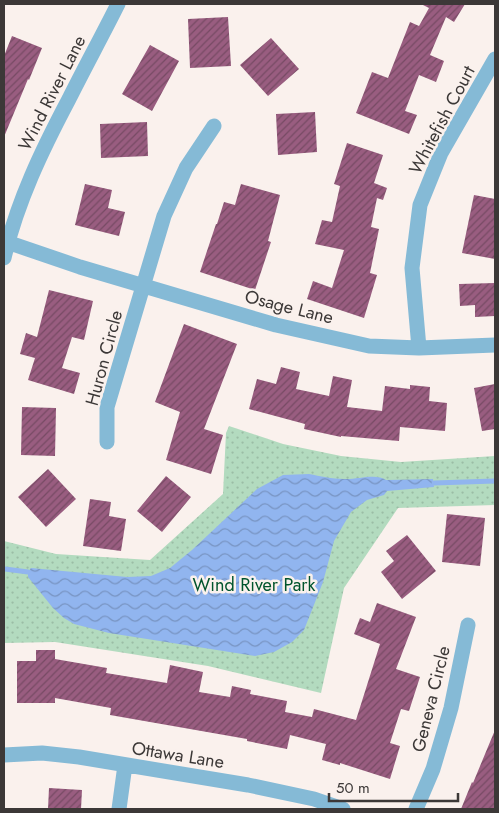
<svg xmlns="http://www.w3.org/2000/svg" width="499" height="813" font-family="Jost,sans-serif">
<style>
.grass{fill:url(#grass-dots)}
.water{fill:url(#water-waves)}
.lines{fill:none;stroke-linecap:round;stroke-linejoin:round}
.stream{stroke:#91b5ef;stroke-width:5}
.building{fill:url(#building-hatch)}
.minor{stroke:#85bad6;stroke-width:15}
.labels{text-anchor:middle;stroke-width:5;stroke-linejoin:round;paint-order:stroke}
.street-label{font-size:18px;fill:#3c3837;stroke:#faf1ed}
.park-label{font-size:18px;fill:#00542d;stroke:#faf1ed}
</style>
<defs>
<pattern id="grass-dots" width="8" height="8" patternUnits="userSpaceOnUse" patternTransform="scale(1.25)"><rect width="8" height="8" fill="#b3dbbf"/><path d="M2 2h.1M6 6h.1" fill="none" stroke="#9bbda5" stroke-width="1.8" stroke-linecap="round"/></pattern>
<pattern id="water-waves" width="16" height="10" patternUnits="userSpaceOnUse" patternTransform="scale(1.25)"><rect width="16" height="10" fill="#91b5ef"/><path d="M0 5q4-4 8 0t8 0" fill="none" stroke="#7894c2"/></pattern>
<pattern id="building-hatch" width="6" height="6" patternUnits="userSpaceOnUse" patternTransform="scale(1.25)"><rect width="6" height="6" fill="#995d80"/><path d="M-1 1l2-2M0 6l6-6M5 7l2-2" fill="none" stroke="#774a64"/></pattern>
</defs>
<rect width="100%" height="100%" fill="#faf1ed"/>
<path class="grass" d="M 229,426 L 283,444 L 341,456 L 401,462 L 495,456 L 495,505 L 398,508 L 344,588 L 321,693 L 208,666 L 55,642 L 4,643 L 4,541 L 56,554 L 150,560 L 223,494 L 226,433 Z"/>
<path class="water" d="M 309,474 C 320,476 332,479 344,479 C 356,480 376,473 386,480 L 433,479 L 434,487 L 387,491 L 384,495 L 367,500 L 351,512 L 334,541 L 323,582 L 304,630 L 292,642 L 274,652 L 255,656 L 109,633 L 74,624 L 64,618 L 53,608 L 28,577 L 28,572 L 31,568 L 127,577 L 151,576 L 170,568 L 192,550 L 257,489 L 283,475 Z"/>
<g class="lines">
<path class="stream" d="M 434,483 L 495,481
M 5,569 L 28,572"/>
</g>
<path class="building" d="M 421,4 L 465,4 L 454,22 L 446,17 L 430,55 L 444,61 L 436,82 L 419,75 L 405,111 L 417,115 L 409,134 L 356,113 L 372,72 L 388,78 L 410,22 L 419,26 L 429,8 Z
M 228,17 L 231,66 L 190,68 L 188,19 Z
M 12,36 L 42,48 L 29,80 L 28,79 L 4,137 L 4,56 Z
M 271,38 L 299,69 L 268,96 L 240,65 Z
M 150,45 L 179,61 L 152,111 L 122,94 Z
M 315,112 L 317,152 L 278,155 L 276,114 Z
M 147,122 L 148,156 L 101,158 L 100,124 Z
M 347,143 L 383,155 L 374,183 L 387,188 L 383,200 L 377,198 L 371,227 L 379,229 L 370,273 L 377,275 L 364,318 L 307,299 L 313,281 L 332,288 L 344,250 L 315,244 L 322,220 L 332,222 L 340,186 L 334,184 Z
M 85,184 L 112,190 L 108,208 L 125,212 L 119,236 L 75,225 Z
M 241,184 L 280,195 L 268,241 L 271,242 L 255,290 L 200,272 L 216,224 L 217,224 L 224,202 L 235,205 Z
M 474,195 L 495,199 L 495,259 L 462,253 Z
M 495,283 L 495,316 L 475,317 L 475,305 L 460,306 L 459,284 Z
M 49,290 L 93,301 L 84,340 L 72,337 L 62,368 L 80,373 L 74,394 L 28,380 L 35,358 L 20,354 L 26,333 L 37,337 Z
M 184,324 L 237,344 L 204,429 L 223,435 L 211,474 L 166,460 L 180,412 L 155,402 Z
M 281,367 L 300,372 L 296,389 L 329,396 L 333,376 L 352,380 L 347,407 L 382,411 L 385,386 L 410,389 L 410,385 L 430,387 L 429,401 L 447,403 L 445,431 L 400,427 L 399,441 L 341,436 L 341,437 L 304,429 L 305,424 L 249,409 L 257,379 L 276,384 Z
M 495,384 L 495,429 L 482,431 L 474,388 Z
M 22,407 L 56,408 L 55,456 L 21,455 Z
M 48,469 L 76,499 L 46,527 L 18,497 Z
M 166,476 L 191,497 L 162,532 L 137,511 Z
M 90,499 L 111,502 L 109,516 L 126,519 L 121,551 L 83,546 Z
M 447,514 L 485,518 L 480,566 L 442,562 Z
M 407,535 L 436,571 L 402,599 L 381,572 L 394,561 L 386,551 Z
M 377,603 L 416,617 L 396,669 L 420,677 L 409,711 L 401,709 L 390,743 L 400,746 L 390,779 L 340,763 L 340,765 L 322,760 L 326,744 L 290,735 L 287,749 L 247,741 L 247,739 L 110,715 L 111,708 L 55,698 L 55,703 L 17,703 L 17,661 L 36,661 L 36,650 L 55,650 L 55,659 L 107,668 L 106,673 L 167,683 L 170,665 L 203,672 L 199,692 L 230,697 L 232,686 L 251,690 L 250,694 L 287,701 L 285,712 L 312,717 L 314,709 L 356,720 L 380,644 L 354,634 L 360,618 L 370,622 Z
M 495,730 L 495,809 L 461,809 L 472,782 L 473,783 Z
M 49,788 L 82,790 L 81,809 L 48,809 Z"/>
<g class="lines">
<path class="minor" d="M 7,242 L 80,267 L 276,325 L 369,346 L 419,348 L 495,345
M 4,258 C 17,202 42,150 69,99 C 85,67 102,36 118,4
M 419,348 L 412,268 L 420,205 L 441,153 L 495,59
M 107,442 L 107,407 L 164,216 L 186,168 L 214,126
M 4,755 L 42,753 L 79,757 L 248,785 L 314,799 L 343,809
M 119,809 L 125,765
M 416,809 L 433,769 L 451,708 L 468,625"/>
</g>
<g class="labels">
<g class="street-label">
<text transform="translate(52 93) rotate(-63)" y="6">Wind River Lane</text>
<text transform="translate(442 120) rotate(-62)" y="6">Whitefish Court</text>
<text transform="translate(289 307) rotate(14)" y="6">Osage Lane</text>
<text transform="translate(104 358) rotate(-75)" y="6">Huron Circle</text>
<text transform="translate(431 699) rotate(-76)" y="6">Geneva Circle</text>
<text transform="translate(178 755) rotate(9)" y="6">Ottawa Lane</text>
</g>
<g class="park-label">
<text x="254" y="591">Wind River Park</text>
</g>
</g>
<rect width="499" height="813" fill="none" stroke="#3c3837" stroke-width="10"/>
<path d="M329 793v8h129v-8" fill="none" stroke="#3c3837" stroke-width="2.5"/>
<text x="336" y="793" font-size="15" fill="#3c3837" stroke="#faf1ed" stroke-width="4" paint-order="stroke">50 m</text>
</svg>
